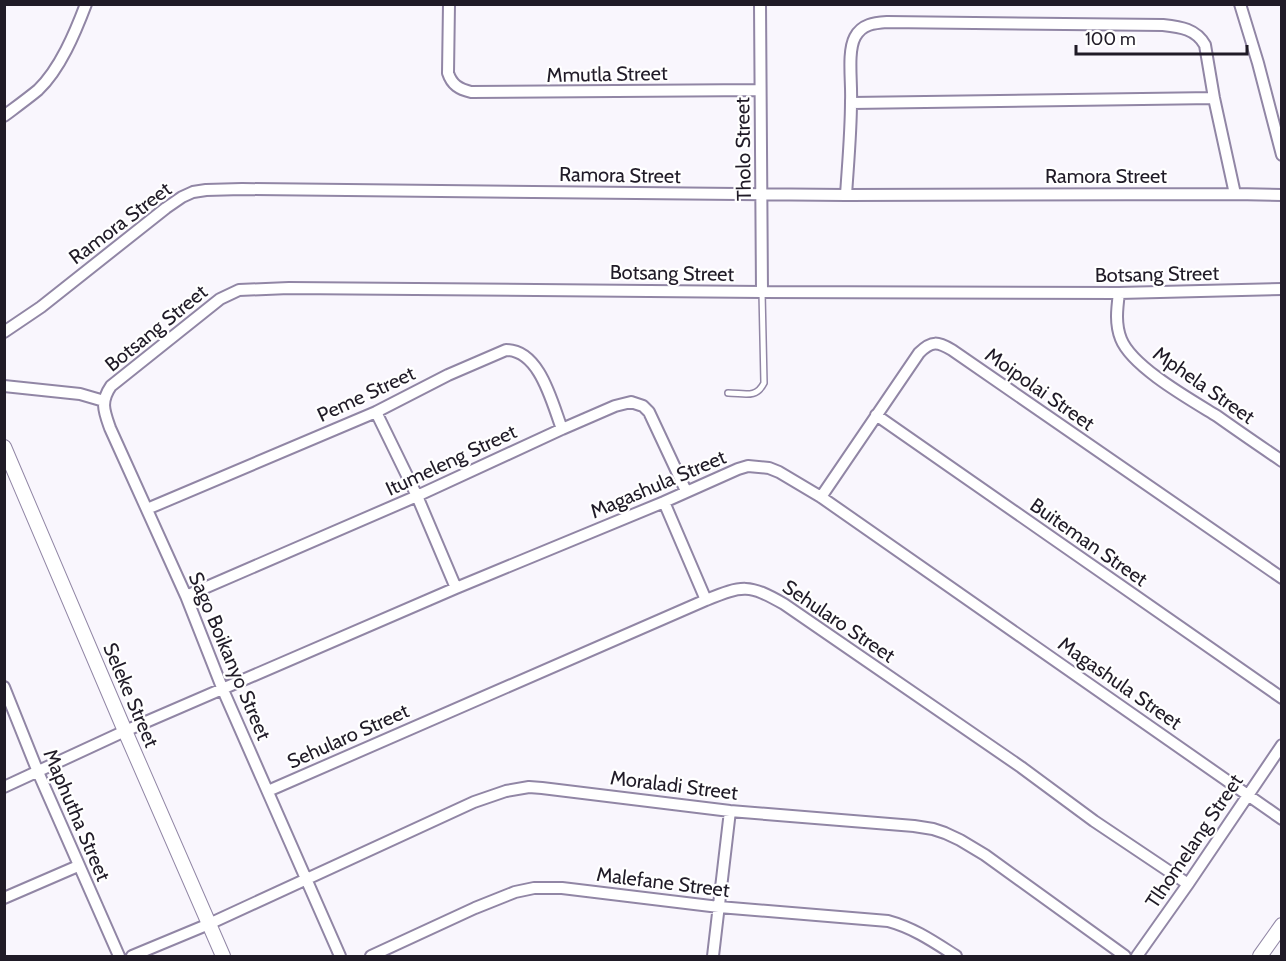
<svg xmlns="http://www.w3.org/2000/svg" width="1286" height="961" font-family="Cabin,sans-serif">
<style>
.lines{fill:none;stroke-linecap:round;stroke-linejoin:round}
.service-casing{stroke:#9186a5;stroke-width:8}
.minor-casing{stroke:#9186a5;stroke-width:14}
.tertiary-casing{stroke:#9186a5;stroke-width:16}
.service{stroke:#fff;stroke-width:5}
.minor{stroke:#fff;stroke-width:10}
.tertiary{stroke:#fff;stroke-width:14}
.labels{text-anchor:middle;stroke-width:4.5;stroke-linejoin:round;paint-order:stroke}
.street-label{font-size:20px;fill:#201b27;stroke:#fff}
</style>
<rect width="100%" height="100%" fill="#f9f6fd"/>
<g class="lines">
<g class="service-casing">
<path id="service" d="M 728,393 C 744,393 756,399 764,383 L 762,292"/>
</g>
<g class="minor-casing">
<path id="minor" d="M 449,4 L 448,73 C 452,85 459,89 471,92 L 760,90
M 760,4 L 762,292
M 1240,4 L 1258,63 L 1282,155
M 851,103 L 1214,98
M 4,116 C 16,107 27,99 38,90 C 60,69 75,33 86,4
M 846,195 C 848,164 851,132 851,101 C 852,83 847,52 855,37 C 862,24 874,23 887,22 L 1163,25 C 1181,27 1196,29 1205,45 L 1214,98 L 1235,194
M 1119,293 C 1117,309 1115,324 1121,339 C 1132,367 1191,400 1217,416 C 1238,431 1260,446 1282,461
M 4,332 L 41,307 L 166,208 L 182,197 L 193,192 L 206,190 L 242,189 L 846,195 L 1235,194 L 1282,195
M 4,386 L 80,394 L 104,401
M 376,412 L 417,496 L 456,588
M 876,415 L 1282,698
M 821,497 L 919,353 C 932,340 938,342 952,350 L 1282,578
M 664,502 L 706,600
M 147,509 L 376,412 L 448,375 L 506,350 C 540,350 552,403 562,429
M 186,596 L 417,496 L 562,429 L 615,406 L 631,402 L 643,406 L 649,412 L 686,491
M 4,687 L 38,772 L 119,956
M 4,787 L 125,731 L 456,588 L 664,502 L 738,469 L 748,466 L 769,468 L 779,472 L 821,497 L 1282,819
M 268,791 L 706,600 C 743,585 749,584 784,604 L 1021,767 L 1094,821 L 1188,884
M 4,898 L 78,866
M 132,956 L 209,924 L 474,802 L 506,791 L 529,787 L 542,788 L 730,811 L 914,826 L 933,829 L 945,833 L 960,840 L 985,855 L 1125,956
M 340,956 L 223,690 L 186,596 L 110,428 C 104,411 100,402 111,386 L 220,299 L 239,290 L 289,288 L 762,292 L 1119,293 L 1282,289
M 371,956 L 475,908 L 515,892 L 534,888 L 562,888 L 719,907 L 888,921 C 914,928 934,942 956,956
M 713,956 L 730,811
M 1137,956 L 1188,884 L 1282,745"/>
</g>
<g class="tertiary-casing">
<path id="tertiary" d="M 4,447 L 125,731 L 223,956
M 1260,956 L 1282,925"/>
</g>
<use href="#service" class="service"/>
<use href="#minor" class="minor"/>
<use href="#tertiary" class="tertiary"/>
</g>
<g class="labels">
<g class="street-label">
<text transform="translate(607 74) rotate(-1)" y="7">Mmutla Street</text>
<text transform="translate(743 149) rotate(-91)" y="7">Tholo Street</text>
<text transform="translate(620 175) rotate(1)" y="7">Ramora Street</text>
<text x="1106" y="183">Ramora Street</text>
<text transform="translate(120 223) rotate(-37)" y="7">Ramora Street</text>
<text transform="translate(672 273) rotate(1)" y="7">Botsang Street</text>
<text transform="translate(1157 274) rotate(-1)" y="7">Botsang Street</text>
<text transform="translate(156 328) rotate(-39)" y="7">Botsang Street</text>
<text transform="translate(1204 385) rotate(35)" y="7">Mphela Street</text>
<text transform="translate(1040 389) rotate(35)" y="7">Moipolai Street</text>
<text transform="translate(366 394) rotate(-25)" y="7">Peme Street</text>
<text transform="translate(451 460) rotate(-25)" y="7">Itumeleng Street</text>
<text transform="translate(658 484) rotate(-23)" y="7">Magashula Street</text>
<text transform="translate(1089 542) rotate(35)" y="7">Buiteman Street</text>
<text transform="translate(839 621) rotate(34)" y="7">Sehularo Street</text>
<text transform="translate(230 656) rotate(67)" y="7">Sago Boikanyo Street</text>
<text transform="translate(1120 683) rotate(35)" y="7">Magashula Street</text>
<text transform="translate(131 695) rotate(67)" y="7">Seleke Street</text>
<text transform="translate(348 736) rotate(-24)" y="7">Sehularo Street</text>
<text transform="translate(674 785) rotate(7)" y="7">Moraladi Street</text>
<text transform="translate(77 815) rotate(67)" y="7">Maphutha Street</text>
<text transform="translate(1194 841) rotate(-56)" y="7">Tlhomelang Street</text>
<text transform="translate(663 882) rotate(7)" y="7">Malefane Street</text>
</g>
</g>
<rect width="1286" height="961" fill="none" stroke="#201b27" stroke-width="12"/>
<path d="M1076 45v9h171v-9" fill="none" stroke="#201b27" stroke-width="3"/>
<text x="1085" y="45" font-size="18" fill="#201b27" stroke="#ffffff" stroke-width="4.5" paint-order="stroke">100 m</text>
</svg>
